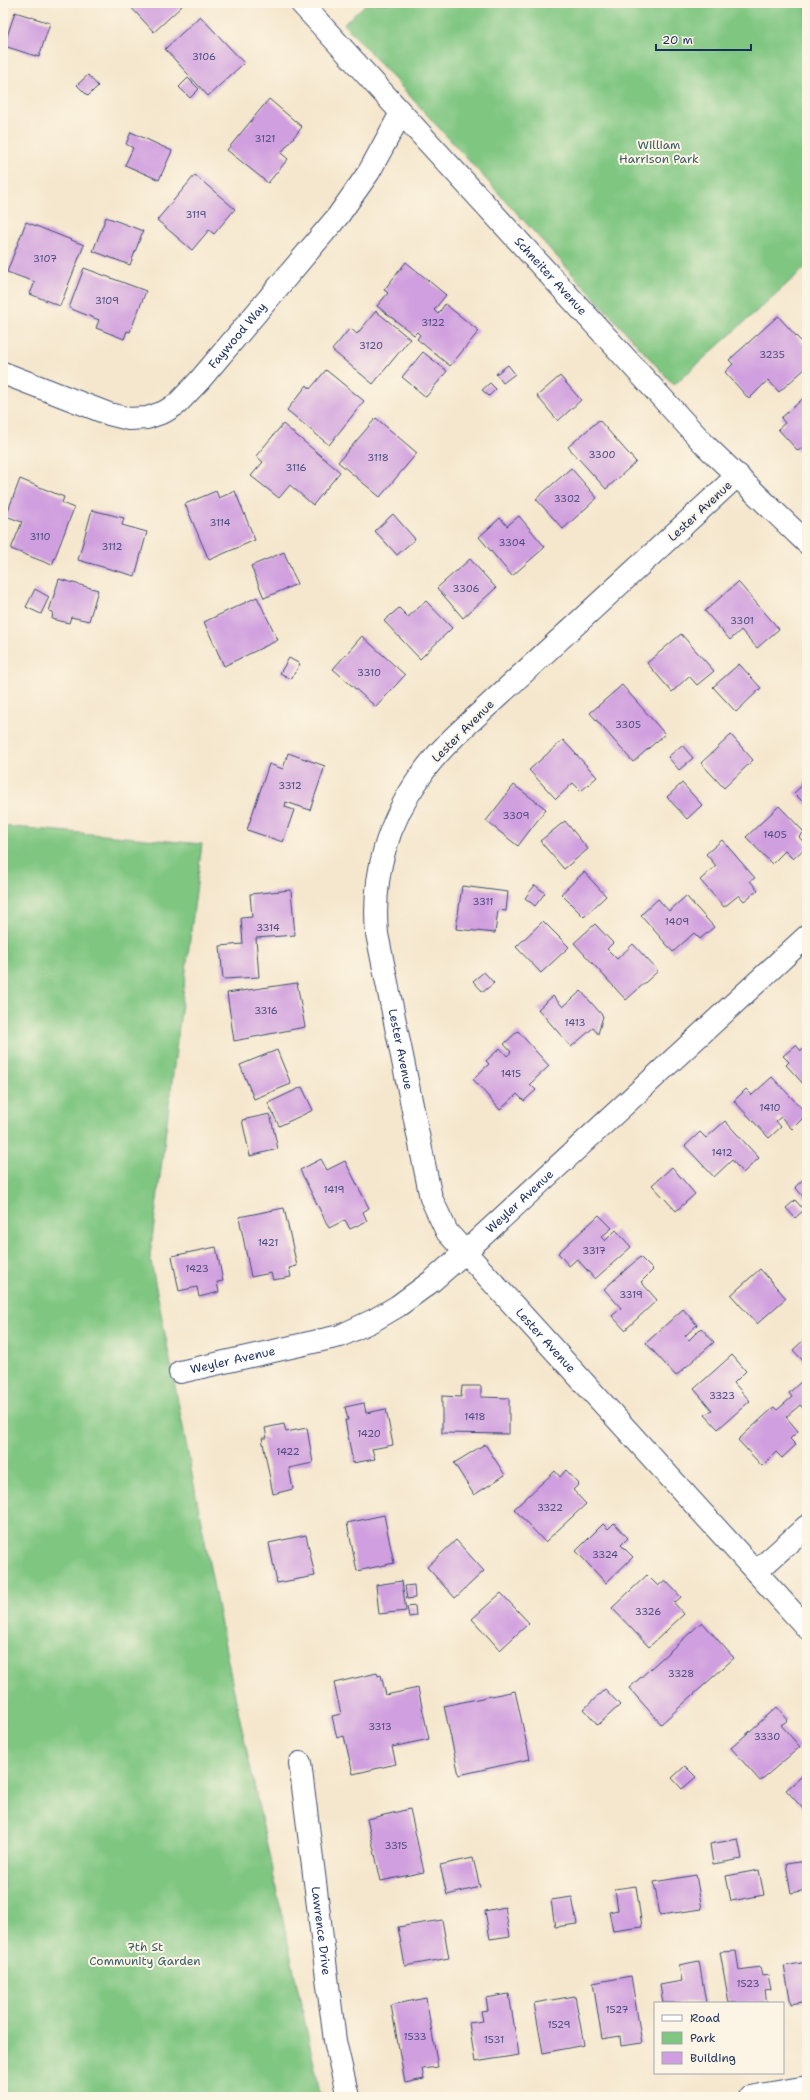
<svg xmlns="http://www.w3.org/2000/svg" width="810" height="2100" font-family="'Shantell Sans',sans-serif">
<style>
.green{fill:#7fc681;stroke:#4d7a70}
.building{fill:#d09fdf}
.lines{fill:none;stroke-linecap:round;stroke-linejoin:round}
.street-casing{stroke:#3c4b6f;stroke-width:24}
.street{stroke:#fff;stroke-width:22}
.labels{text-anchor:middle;stroke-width:4;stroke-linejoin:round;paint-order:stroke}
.number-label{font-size:10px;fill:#484b7e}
.park-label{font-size:12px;fill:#395c68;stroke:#fcf5e5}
.street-label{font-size:12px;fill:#1b2f5e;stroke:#fcf5e5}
</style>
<rect width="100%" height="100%" fill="#fcf5e5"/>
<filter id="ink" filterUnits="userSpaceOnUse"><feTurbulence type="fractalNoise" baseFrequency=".025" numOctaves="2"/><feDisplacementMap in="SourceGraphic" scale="8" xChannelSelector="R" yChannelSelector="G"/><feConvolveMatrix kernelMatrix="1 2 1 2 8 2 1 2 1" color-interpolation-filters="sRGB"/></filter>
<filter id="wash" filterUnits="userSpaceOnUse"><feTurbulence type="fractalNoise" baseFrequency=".012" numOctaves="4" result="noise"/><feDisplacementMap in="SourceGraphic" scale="16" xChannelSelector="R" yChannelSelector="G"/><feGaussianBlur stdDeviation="0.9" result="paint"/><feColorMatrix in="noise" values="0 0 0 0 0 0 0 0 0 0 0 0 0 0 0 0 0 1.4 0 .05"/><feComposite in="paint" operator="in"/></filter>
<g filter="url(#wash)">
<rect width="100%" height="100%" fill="#f5e7cd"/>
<path class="green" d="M 367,3 L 807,3 L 807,266 L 674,385 L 344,24 Z
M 3,826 L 202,844 L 150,1256 L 232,1682 L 321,2097 L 3,2097 Z"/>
<g id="blocks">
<path class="building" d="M 127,3 L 179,3 L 182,6 L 154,32 Z
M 15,12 L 50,23 L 39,57 L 4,46 Z
M 200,16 L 244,63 L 208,96 L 165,49 Z
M 88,75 L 98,86 L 88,96 L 77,85 Z
M 188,78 L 199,89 L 190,98 L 179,87 Z
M 269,99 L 302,127 L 281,153 L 288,159 L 268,183 L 227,150 Z
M 131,132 L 172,151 L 159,180 L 125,165 L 133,148 L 126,144 Z
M 195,175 L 235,209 L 214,234 L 209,230 L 192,250 L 157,220 Z
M 106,217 L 143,231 L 130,265 L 93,251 Z
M 26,222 L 84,245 L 60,306 L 30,294 L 35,282 L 7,272 Z
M 406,262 L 446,295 L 434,310 L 438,314 L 445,304 L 479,331 L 450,366 L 417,339 L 420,335 L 417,332 L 414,335 L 377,306 L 388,293 L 384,290 Z
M 84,268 L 146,291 L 130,332 L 127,331 L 124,339 L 96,328 L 99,320 L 69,308 Z
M 376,311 L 410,339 L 373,384 L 332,350 L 350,328 L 357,334 Z
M 778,316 L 807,348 L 807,367 L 779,392 L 768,380 L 749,399 L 725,372 L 733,364 L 729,360 Z
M 423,352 L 447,371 L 426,397 L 402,377 Z
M 508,365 L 515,374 L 503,383 L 496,374 Z
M 326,370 L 364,401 L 329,445 L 287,410 L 307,385 L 310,389 Z
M 560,376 L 581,400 L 558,421 L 537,396 Z
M 490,383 L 496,389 L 489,396 L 482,390 Z
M 807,395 L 807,447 L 805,445 L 798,451 L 778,429 L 785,423 L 781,418 Z
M 376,418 L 417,453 L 380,497 L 338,462 Z
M 599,420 L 636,462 L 606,489 L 568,447 Z
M 283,424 L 340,472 L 313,505 L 290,485 L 279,498 L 251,476 L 263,462 L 256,456 Z
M 571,468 L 597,498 L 563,529 L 536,499 Z
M 20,479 L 64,497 L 62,503 L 74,508 L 52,565 L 11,549 L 22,522 L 6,516 Z
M 216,491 L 219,498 L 235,491 L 255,540 L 209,560 L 185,504 Z
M 92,510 L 124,518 L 122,525 L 147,532 L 135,576 L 78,560 Z
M 393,514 L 415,539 L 397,555 L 375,531 Z
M 519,516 L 545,547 L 512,576 L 479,537 L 500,518 L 507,526 Z
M 284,552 L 297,584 L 264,598 L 251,566 Z
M 470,559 L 496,588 L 463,618 L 437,588 Z
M 59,579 L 98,590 L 89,621 L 71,617 L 69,623 L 52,619 L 53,612 L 49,611 Z
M 738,582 L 779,629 L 757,648 L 741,630 L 730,640 L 705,611 Z
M 35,589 L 49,597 L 41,614 L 26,607 Z
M 257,597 L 278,640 L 224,666 L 204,622 Z
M 426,601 L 452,628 L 420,659 L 384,621 L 399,608 L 408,617 Z
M 681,634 L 714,671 L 697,685 L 689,676 L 672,692 L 647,663 Z
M 362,636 L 405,675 L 376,707 L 333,669 Z
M 289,658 L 300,664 L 291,679 L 280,673 Z
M 739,664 L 761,688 L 736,712 L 713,687 Z
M 622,685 L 665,734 L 633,762 L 590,713 Z
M 731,735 L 753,760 L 724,788 L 701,763 Z
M 563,740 L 597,777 L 581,791 L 573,783 L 556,799 L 529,770 Z
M 682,745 L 693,758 L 679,770 L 668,757 Z
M 288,753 L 325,766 L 310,810 L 286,802 L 285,807 L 294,810 L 283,842 L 247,830 L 269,764 L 283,769 Z
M 807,781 L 807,806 L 794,793 Z
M 682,783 L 702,805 L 687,819 L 667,797 Z
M 514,785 L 546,809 L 518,846 L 486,821 Z
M 779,806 L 804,832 L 799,837 L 807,846 L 793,859 L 785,851 L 772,864 L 746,837 Z
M 565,821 L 588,849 L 564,869 L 540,841 Z
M 722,840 L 755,878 L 750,881 L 758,890 L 744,901 L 739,895 L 724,907 L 700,880 L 716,866 L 706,854 Z
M 584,872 L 606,896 L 584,917 L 561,894 Z
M 535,885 L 545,893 L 535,906 L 525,898 Z
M 462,886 L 508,892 L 506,911 L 498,910 L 495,933 L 456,929 Z
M 291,890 L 295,935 L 256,938 L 259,977 L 223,979 L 220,946 L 243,944 L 241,918 L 252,917 L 250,894 Z
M 686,896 L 714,927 L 700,939 L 694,933 L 673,952 L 641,915 L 658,899 L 669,911 Z
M 543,921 L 569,947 L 541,973 L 516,947 Z
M 595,924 L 613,943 L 607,949 L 617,959 L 633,944 L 658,971 L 626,1000 L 574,943 Z
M 484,972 L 494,983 L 483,992 L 473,981 Z
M 297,983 L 305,1027 L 234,1041 L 227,993 Z
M 581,991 L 603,1016 L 598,1034 L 593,1028 L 571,1047 L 538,1009 L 553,996 L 563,1007 Z
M 518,1031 L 549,1066 L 530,1084 L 536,1090 L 524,1101 L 517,1094 L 500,1110 L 473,1079 L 489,1064 L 486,1061 L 500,1048 L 507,1056 L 511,1052 L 504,1044 Z
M 796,1045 L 801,1051 L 807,1046 L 807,1088 L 786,1065 L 789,1062 L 783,1056 Z
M 277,1050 L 291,1084 L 254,1099 L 240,1065 Z
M 772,1077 L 807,1114 L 792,1129 L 781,1117 L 776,1121 L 781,1127 L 769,1138 L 734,1101 L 746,1089 L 752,1095 Z
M 302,1087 L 313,1110 L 279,1126 L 268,1103 Z
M 270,1114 L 278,1149 L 250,1156 L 242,1120 Z
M 725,1121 L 759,1158 L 743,1173 L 732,1160 L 714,1177 L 685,1146 L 700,1132 L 706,1138 Z
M 321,1159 L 327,1170 L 345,1161 L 369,1208 L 363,1212 L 367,1221 L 350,1229 L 345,1220 L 329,1228 L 300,1170 Z
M 672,1167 L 695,1194 L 676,1211 L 652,1185 Z
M 807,1176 L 807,1201 L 795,1187 Z
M 795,1200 L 804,1210 L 795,1218 L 786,1208 Z
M 284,1208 L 297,1266 L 289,1268 L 291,1277 L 273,1280 L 271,1273 L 251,1277 L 239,1217 Z
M 599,1215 L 612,1228 L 601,1237 L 605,1241 L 616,1230 L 631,1247 L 595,1279 L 577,1259 L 569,1266 L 558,1253 Z
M 216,1247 L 223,1281 L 217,1282 L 219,1292 L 199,1297 L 197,1287 L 179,1291 L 172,1256 Z
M 640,1257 L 653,1270 L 641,1282 L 657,1300 L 625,1330 L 612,1316 L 621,1308 L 604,1289 Z
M 760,1269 L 786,1298 L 757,1324 L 731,1295 Z
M 683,1309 L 697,1325 L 685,1336 L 689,1340 L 701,1328 L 714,1342 L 676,1376 L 646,1343 Z
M 807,1337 L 807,1365 L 793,1350 Z
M 732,1355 L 746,1371 L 734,1383 L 750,1401 L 718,1429 L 705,1415 L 712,1410 L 694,1389 Z
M 807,1376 L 807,1412 L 800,1405 L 786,1417 L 798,1431 L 790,1439 L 796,1445 L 782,1458 L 776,1452 L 762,1466 L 738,1440 L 774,1407 L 777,1410 L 792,1397 L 789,1393 Z
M 462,1386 L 481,1386 L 481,1397 L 509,1398 L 509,1434 L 442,1433 L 442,1396 L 461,1397 Z
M 364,1403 L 366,1413 L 386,1409 L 393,1445 L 372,1449 L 375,1459 L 353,1463 L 345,1420 L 348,1420 L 345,1407 Z
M 284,1424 L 286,1432 L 307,1428 L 313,1463 L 289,1468 L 293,1489 L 273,1494 L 262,1438 L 267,1438 L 265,1428 Z
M 485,1444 L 505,1475 L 474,1495 L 454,1463 Z
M 566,1470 L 579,1484 L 573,1490 L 586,1504 L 545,1542 L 514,1509 L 555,1471 L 560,1477 Z
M 384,1515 L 394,1563 L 357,1571 L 347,1523 Z
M 614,1523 L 628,1538 L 621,1545 L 633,1557 L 606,1583 L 576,1551 L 603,1524 L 608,1529 Z
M 306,1535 L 315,1576 L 277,1583 L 269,1543 Z
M 456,1540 L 484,1571 L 455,1598 L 427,1567 Z
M 647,1575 L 658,1586 L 665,1580 L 681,1597 L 674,1603 L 684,1614 L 649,1647 L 612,1608 Z
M 402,1581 L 406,1611 L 379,1614 L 376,1585 Z
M 414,1585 L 415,1598 L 407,1599 L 405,1586 Z
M 501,1593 L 529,1623 L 500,1650 L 472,1619 Z
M 415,1606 L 416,1616 L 409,1617 L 407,1607 Z
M 702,1622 L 734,1658 L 661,1724 L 629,1688 Z
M 377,1673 L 378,1676 L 381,1675 L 386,1695 L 418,1688 L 429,1739 L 392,1747 L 396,1764 L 353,1774 L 344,1736 L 337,1738 L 332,1716 L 341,1714 L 334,1683 Z
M 605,1689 L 620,1705 L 598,1725 L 584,1709 Z
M 515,1691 L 530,1759 L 459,1775 L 444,1706 Z
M 777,1707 L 788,1720 L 781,1725 L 800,1747 L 760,1781 L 731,1748 Z
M 685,1766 L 696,1777 L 682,1789 L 672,1778 Z
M 807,1772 L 807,1813 L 786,1790 Z
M 410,1809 L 424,1872 L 381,1881 L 367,1819 Z
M 738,1839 L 742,1859 L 713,1864 L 710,1844 Z
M 473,1858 L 480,1887 L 447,1895 L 440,1865 Z
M 807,1861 L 807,1890 L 791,1893 L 786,1864 Z
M 759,1870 L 764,1895 L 731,1901 L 726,1876 Z
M 696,1875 L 702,1909 L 660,1915 L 654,1882 Z
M 636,1886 L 642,1927 L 613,1931 L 609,1912 L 618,1910 L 615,1889 Z
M 572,1897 L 577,1924 L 555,1927 L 551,1900 Z
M 505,1907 L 510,1936 L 490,1939 L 485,1911 Z
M 442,1920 L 449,1958 L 405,1966 L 398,1927 Z
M 736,1951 L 739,1970 L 760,1967 L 762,1976 L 768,1975 L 771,1989 L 765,1990 L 767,2003 L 729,2003 L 720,1952 Z
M 699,1961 L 706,2003 L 663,2003 L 660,1985 L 682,1981 L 679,1965 Z
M 807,1962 L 807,2001 L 791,2004 L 784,1966 Z
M 631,1976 L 642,2043 L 621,2046 L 620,2036 L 602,2039 L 593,1983 Z
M 509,1994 L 519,2055 L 475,2062 L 469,2023 L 483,2021 L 481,2011 L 488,2010 L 486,1998 Z
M 575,1996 L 584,2045 L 543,2053 L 534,2003 Z
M 426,1998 L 438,2067 L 422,2069 L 424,2079 L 405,2083 L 391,2005 Z"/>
</g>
</g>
<g filter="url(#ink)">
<use href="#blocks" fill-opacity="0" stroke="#3c4b6f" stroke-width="1"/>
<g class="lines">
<g class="street-casing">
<g id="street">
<path id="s1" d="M 301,3 L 705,445 L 807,543"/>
<path id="s2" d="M 3,373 L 109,414 L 129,419 L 147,418 L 164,412 L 177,404 L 199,381 L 338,216 L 369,172 L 401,113"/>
<path id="s3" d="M 738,475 L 456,735 C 444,747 431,760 422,774 C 387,823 372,874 377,934 L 431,1198 L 447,1232 L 807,1628"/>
<path id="s4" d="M 180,1372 L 340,1336 L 374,1320 L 398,1306 L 432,1281 L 464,1253 L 807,936"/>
<path d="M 756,1572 L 807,1526"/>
<path id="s5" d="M 300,1763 L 335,2041 L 348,2097"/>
<path d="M 750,2097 L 807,2087"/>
</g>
</g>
<use href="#street" class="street"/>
</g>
</g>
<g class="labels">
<g class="number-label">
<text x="204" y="60">3106</text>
<text x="265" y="142">3121</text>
<text x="196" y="218">3119</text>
<text x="45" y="262">3107</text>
<text x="107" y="304">3109</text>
<text x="433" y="326">3122</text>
<text x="371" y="349">3120</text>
<text x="772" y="358">3235</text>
<text x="602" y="458">3300</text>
<text x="378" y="461">3118</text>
<text x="296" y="471">3116</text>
<text x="567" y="502">3302</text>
<text x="220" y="526">3114</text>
<text x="40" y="540">3110</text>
<text x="512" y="546">3304</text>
<text x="112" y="550">3112</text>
<text x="466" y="592">3306</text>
<text x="742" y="624">3301</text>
<text x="369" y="676">3310</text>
<text x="628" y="728">3305</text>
<text x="290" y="789">3312</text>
<text x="516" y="819">3309</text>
<text x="775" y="838">1405</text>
<text x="483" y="905">3311</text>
<text x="677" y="925">1409</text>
<text x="268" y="931">3314</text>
<text x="266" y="1014">3316</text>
<text x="575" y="1026">1413</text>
<text x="511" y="1077">1415</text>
<text x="770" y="1111">1410</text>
<text x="722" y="1156">1412</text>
<text x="334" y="1193">1419</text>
<text x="268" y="1246">1421</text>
<text x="594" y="1254">3317</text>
<text x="197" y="1272">1423</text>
<text x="631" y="1298">3319</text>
<text x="722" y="1399">3323</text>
<text x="475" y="1420">1418</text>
<text x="369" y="1437">1420</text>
<text x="288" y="1455">1422</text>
<text x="550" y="1511">3322</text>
<text x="605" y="1558">3324</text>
<text x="648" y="1615">3326</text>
<text x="681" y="1677">3328</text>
<text x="380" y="1730">3313</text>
<text x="767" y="1740">3330</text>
<text x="396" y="1849">3315</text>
<text x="748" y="1987">1523</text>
<text x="617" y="2013">1527</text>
<text x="559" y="2028">1529</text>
<text x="415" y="2040">1533</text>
<text x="494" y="2043">1531</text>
</g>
<g class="park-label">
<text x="659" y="149">William<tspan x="659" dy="14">Harrison Park</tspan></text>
<text x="145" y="1951">7th St<tspan x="145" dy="14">Community Garden</tspan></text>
</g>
<g class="street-label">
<text dy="4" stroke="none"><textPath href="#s1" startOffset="370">Schneiter Avenue</textPath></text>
<text dy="4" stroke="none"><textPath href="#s2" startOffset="277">Faywood Way</textPath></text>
<text transform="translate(700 511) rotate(-43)" y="4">Lester Avenue</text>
<text transform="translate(463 731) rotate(-45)" y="4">Lester Avenue</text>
<text dy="4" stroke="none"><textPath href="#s3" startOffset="723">Lester Avenue</textPath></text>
<text dy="4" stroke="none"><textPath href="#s4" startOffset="390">Weyler Avenue</textPath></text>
<text dy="4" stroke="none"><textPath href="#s3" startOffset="1059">Lester Avenue</textPath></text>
<text dy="4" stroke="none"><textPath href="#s4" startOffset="54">Weyler Avenue</textPath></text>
<text dy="4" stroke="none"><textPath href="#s5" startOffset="169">Lawrence Drive</textPath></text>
</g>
</g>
<rect width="810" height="2100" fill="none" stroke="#fcf5e5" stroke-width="16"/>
<rect x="654" y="2002" width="130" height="72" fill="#fcf5e5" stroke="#a2a6af"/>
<rect x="662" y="2015" width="20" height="6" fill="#ffffff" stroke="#a2a6af"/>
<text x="690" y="2022" font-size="12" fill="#1b2f5e">Road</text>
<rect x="662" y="2032" width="20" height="12" fill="#7fc681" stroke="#a2a6af"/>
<text x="690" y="2042" font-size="12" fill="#1b2f5e">Park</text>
<rect x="662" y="2052" width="20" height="12" fill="#d09fdf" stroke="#a2a6af"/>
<text x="690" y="2062" font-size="12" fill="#1b2f5e">Building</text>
<path d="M656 44v6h95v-6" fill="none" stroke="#1b2f5e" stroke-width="2"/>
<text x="662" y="44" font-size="12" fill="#1b2f5e" stroke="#fcf5e5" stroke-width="3" paint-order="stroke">20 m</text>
</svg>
